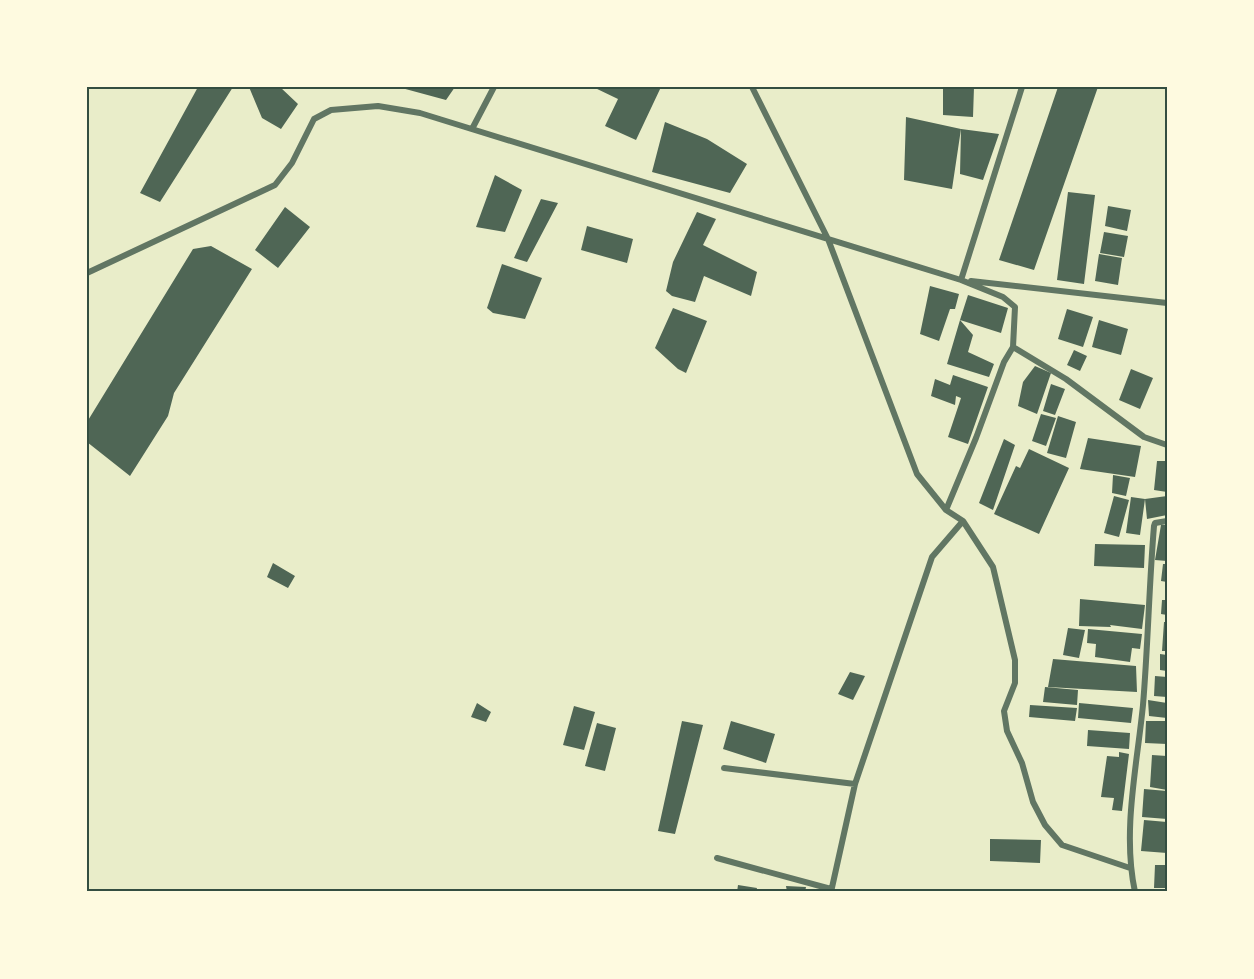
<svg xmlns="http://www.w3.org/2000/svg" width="1254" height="979" font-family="'Noto Sans',sans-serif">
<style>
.building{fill:#4f6655}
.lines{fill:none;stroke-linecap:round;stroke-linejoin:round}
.minor{stroke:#617663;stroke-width:6}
.neatline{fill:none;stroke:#344e41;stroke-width:2}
</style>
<rect width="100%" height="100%" fill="#e9edc9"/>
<path class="building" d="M 198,87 L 233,87 L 160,202 L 140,193 Z
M 249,87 L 280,87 L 298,104 L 281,129 L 262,118 Z
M 398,87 L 455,87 L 446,100 Z
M 593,87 L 661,87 L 636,140 L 605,126 L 618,99 Z
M 943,87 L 974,87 L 973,117 L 943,115 Z
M 1058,87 L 1098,87 L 1034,270 L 999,260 Z
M 906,117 L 961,129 L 999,134 L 983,180 L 960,174 L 961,129 L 952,189 L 904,180 Z
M 665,122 L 707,139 L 747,164 L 730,193 L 652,172 Z
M 495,175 L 522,190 L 505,232 L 476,227 Z
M 1068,192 L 1095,195 L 1084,284 L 1057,280 Z
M 541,199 L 558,203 L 527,262 L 514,258 Z
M 1108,206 L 1131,210 L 1127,231 L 1105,226 Z
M 285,207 L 310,227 L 278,268 L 255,250 Z
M 697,212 L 716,219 L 703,245 L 757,272 L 751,296 L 704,276 L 695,302 L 672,296 L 666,291 L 673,262 Z
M 587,226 L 633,239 L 627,263 L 581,250 Z
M 1104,232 L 1128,236 L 1124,257 L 1100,253 Z
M 211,246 L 252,269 L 174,393 L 168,416 L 130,476 L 87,442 L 87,422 L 193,249 Z
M 1099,254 L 1122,258 L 1118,285 L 1095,281 Z
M 502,264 L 542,278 L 525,319 L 493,313 L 487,308 Z
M 930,286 L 959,294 L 955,309 L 950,309 L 939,341 L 920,334 Z
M 968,295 L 1008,308 L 1001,333 L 960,320 Z
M 673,308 L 707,321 L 686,373 L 678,369 L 655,348 Z
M 1067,309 L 1093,317 L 1083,347 L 1058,339 Z
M 960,320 L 973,335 L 968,352 L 994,364 L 989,377 L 947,364 Z
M 1099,320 L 1128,329 L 1121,355 L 1092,347 Z
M 1074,350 L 1087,356 L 1080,371 L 1067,365 Z
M 1035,366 L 1051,373 L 1037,414 L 1018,406 L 1023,382 Z
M 1131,369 L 1153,378 L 1140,409 L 1119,400 Z
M 953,375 L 988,387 L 968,444 L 948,437 L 961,398 L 956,396 L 955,405 L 931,396 L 935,379 L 950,385 Z
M 1051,384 L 1065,389 L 1055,415 L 1043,411 Z
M 1041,414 L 1056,418 L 1046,446 L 1032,441 Z
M 1058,416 L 1076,422 L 1066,458 L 1047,453 Z
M 1088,438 L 1141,446 L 1135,477 L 1080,469 Z
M 1004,439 L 1015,445 L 993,510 L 979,503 Z
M 1029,449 L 1069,468 L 1039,534 L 994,514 L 1016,466 L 1020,468 Z
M 1157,461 L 1167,461 L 1167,492 L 1154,490 Z
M 1113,475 L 1130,478 L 1126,496 L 1112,493 Z
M 1114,496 L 1129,500 L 1119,537 L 1104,533 Z
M 1167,496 L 1167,515 L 1147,519 L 1145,499 L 1140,535 L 1126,533 L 1131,497 L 1145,499 Z
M 1161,525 L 1167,525 L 1167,561 L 1155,560 Z
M 1095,544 L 1145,545 L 1144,568 L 1094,566 Z
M 273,563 L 295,576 L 288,588 L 267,577 Z
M 1163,564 L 1167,564 L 1167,582 L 1161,581 Z
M 1080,599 L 1145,605 L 1142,629 L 1110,625 L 1111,627 L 1079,626 Z
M 1162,600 L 1167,600 L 1167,615 L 1161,614 Z
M 1164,622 L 1167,622 L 1167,651 L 1162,651 Z
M 1068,628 L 1085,630 L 1079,658 L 1063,655 Z
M 1088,629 L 1142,634 L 1140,649 L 1132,648 L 1130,662 L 1095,657 L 1096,644 L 1087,643 Z
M 1160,654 L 1167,655 L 1167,671 L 1160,670 Z
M 1053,659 L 1136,666 L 1137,692 L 1048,687 Z
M 850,672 L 865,676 L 853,700 L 838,694 Z
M 1155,676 L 1167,677 L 1167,697 L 1154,696 Z
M 1045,687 L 1078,690 L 1077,705 L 1043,702 Z
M 1148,700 L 1167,703 L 1167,718 L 1149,716 Z
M 477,703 L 491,712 L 486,722 L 471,717 Z
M 1079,703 L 1133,708 L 1131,723 L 1078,718 Z
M 1030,705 L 1077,708 L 1075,721 L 1029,717 Z
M 574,706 L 595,712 L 584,750 L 563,745 Z
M 682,721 L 703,725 L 675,834 L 658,831 Z
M 731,721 L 775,734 L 766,763 L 723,749 Z
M 1146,721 L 1167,721 L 1167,744 L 1145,743 Z
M 597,723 L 616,728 L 605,771 L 585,766 Z
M 1088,730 L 1130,733 L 1129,749 L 1087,746 Z
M 1119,752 L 1129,754 L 1122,811 L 1112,810 L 1114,798 L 1101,797 L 1107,756 L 1119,757 Z
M 1152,755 L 1167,756 L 1167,790 L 1150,787 Z
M 1144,789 L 1167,791 L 1167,819 L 1142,817 Z
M 1144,820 L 1167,822 L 1167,853 L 1141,851 Z
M 990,839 L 1041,840 L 1040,863 L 990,861 Z
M 1155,865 L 1167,865 L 1167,888 L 1154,888 Z
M 738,885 L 757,888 L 756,892 L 737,892 Z
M 786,886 L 806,887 L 805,892 L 787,892 Z
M 971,889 L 993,890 L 993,892 L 971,892 Z"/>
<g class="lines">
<path class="minor" d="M 752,87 L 828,239 L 917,474 L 946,510 L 963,521 L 993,567 L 1015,660 L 1015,683 L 1004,711 L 1007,731 L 1022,763 L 1033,802 L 1045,825 L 1062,845 L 1130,868
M 472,129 L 494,87
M 87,273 L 275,185 L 292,163 L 314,119 L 331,110 L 378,106 L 420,113 L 961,280 L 1003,297 L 1015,307 L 1013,347 L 1004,362 L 976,438 L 946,510
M 961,280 L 1022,87
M 971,281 L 1167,303
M 1013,347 L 1066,379 L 1144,437 L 1167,445
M 724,768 L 855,784
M 717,858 L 831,889
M 831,892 L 855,784 L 932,557 L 963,521
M 1135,892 C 1122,832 1137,766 1143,705 C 1148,645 1149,586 1154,526 L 1155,523 L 1167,521"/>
</g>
<rect width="1254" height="979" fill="none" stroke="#fefae0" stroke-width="177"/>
<rect x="88" y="88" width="1078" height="802" class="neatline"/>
</svg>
